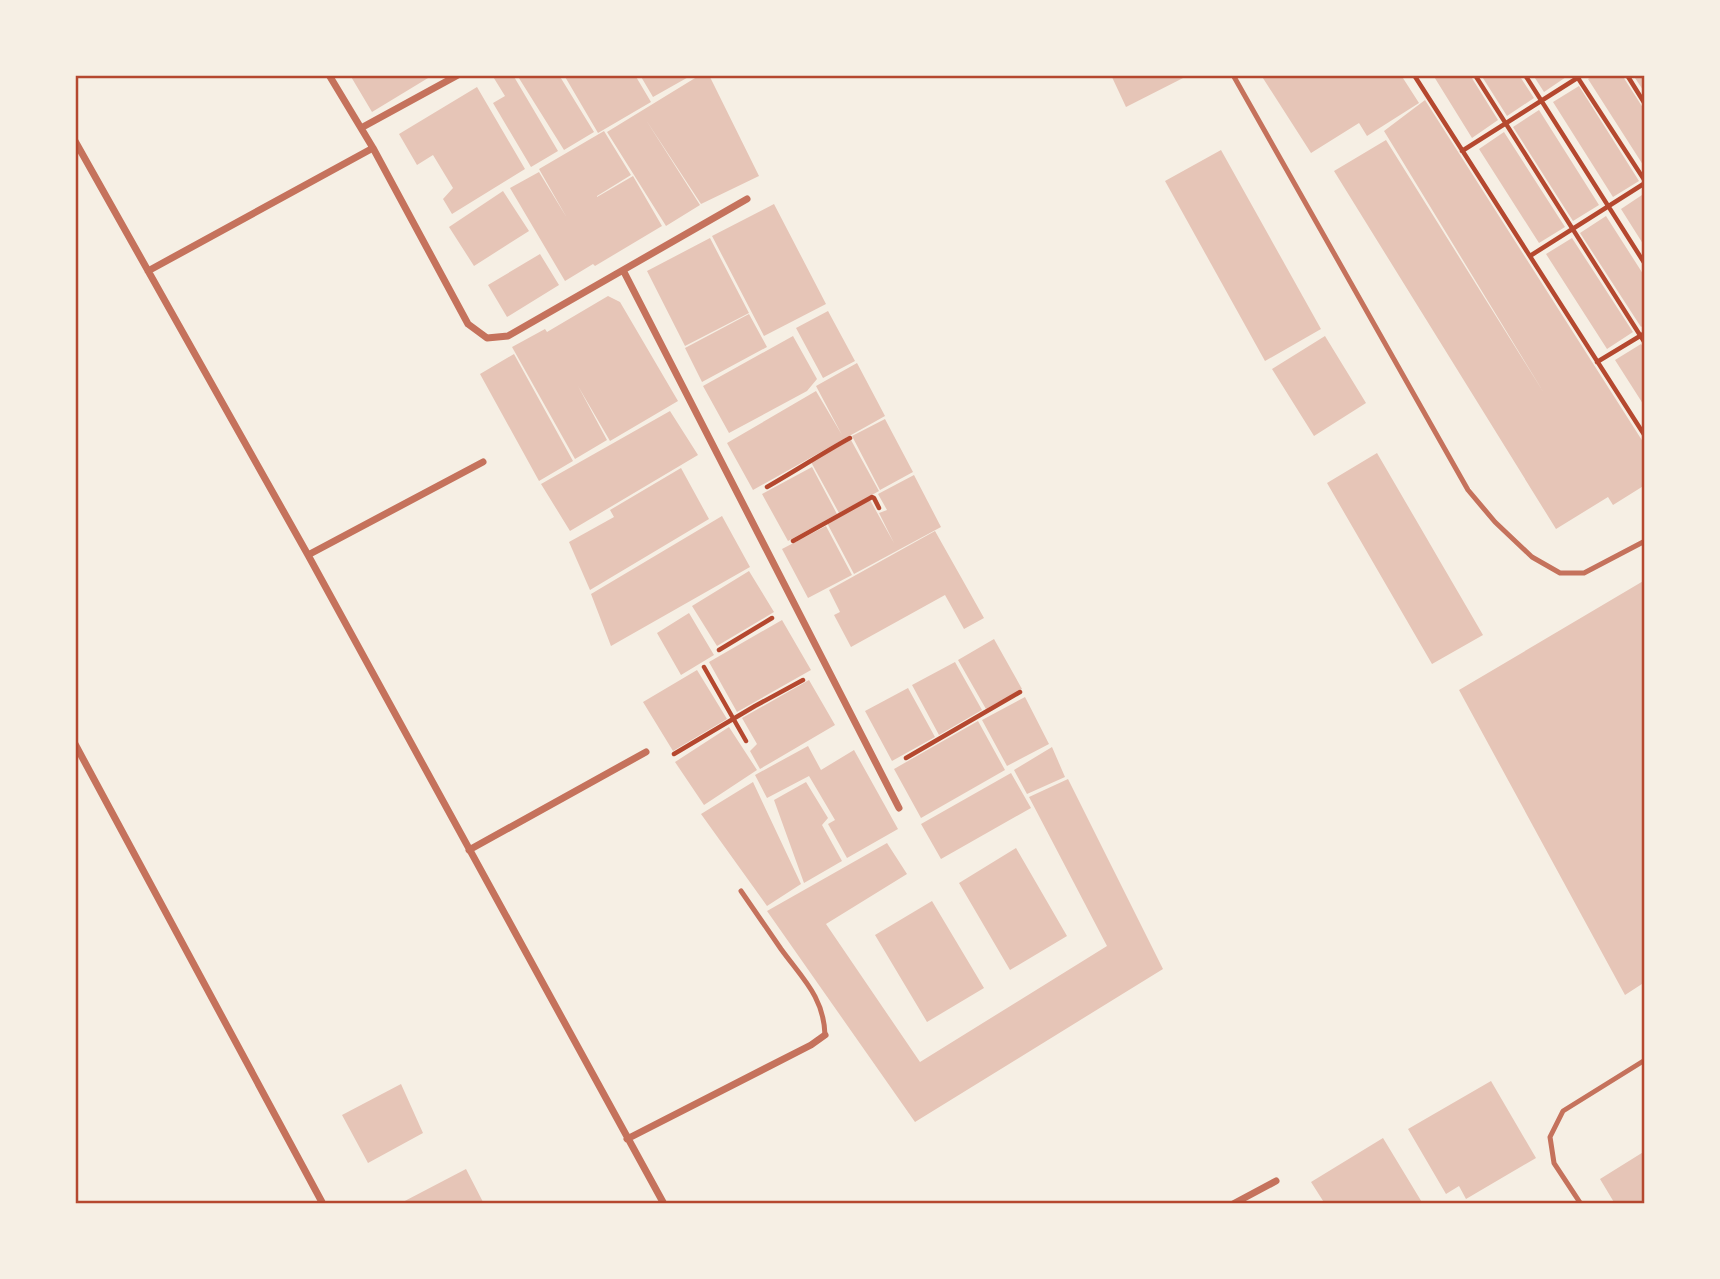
<svg xmlns="http://www.w3.org/2000/svg" width="1720" height="1279" font-family="Raleway,sans-serif">
<style>
.building{fill:#e6c5b7}
.lines{fill:none;stroke-linecap:round;stroke-linejoin:round}
.path{stroke:#b5482f;stroke-width:4.5}
.service{stroke:#c5725c;stroke-width:5}
.minor{stroke:#c5725c;stroke-width:7}
.neatline{fill:none;stroke:#b5482f;stroke-width:2.5}
</style>
<rect width="100%" height="100%" fill="#f6efe4"/>
<path class="building" d="M 350,75 L 433,75 L 372,112 Z
M 492,75 L 513,75 L 558,151 L 531,167 L 493,103 L 505,96 Z
M 517,75 L 559,75 L 594,132 L 564,150 Z
M 564,75 L 635,75 L 651,102 L 598,133 Z
M 640,75 L 692,75 L 653,97 Z
M 700,75 L 709,75 L 759,176 L 701,204 L 646,120 L 700,205 L 666,226 L 607,132 Z
M 1111,75 L 1189,75 L 1126,107 Z
M 1261,75 L 1401,75 L 1419,103 L 1367,136 L 1359,123 L 1311,153 Z
M 1433,75 L 1470,75 L 1498,120 L 1472,138 Z
M 1481,75 L 1519,75 L 1534,98 L 1507,116 Z
M 1533,75 L 1569,75 L 1544,92 Z
M 1594,75 L 1622,75 L 1645,111 L 1645,168 L 1588,79 Z
M 1633,75 L 1645,75 L 1645,93 Z
M 1579,86 L 1639,181 L 1613,197 L 1553,102 Z
M 477,87 L 525,169 L 452,214 L 443,199 L 453,188 L 433,155 L 417,165 L 399,134 Z
M 1425,100 L 1645,445 L 1645,485 L 1613,505 L 1608,497 L 1556,529 L 1334,171 L 1386,140 L 1544,393 L 1384,131 Z
M 1539,110 L 1599,205 L 1573,221 L 1513,127 Z
M 604,131 L 631,175 L 597,196 L 597,197 L 633,176 L 662,226 L 595,266 L 593,264 L 565,281 L 510,188 L 539,172 L 567,218 L 539,169 Z
M 1504,132 L 1565,227 L 1539,243 L 1479,149 Z
M 1221,150 L 1321,329 L 1265,361 L 1165,181 Z
M 503,191 L 529,231 L 474,266 L 449,227 Z
M 1645,193 L 1645,247 L 1621,209 Z
M 774,204 L 826,304 L 764,336 L 712,236 Z
M 1606,216 L 1645,277 L 1645,324 L 1641,327 L 1580,233 Z
M 710,238 L 749,313 L 685,346 L 647,271 Z
M 1572,238 L 1633,332 L 1607,349 L 1546,254 Z
M 540,254 L 559,285 L 507,317 L 488,285 Z
M 608,296 L 620,302 L 678,401 L 610,441 L 578,386 L 607,440 L 575,459 L 512,347 L 545,329 L 547,332 Z
M 828,311 L 855,361 L 823,378 L 796,328 Z
M 749,314 L 767,347 L 702,382 L 685,348 Z
M 793,336 L 817,379 L 807,391 L 729,433 L 703,386 Z
M 1325,336 L 1366,403 L 1314,436 L 1272,369 Z
M 1641,344 L 1645,350 L 1645,407 L 1615,360 Z
M 514,354 L 573,461 L 539,481 L 480,374 Z
M 857,363 L 885,416 L 753,490 L 727,443 L 816,391 L 842,435 L 816,386 Z
M 670,411 L 698,455 L 570,531 L 541,484 Z
M 885,419 L 913,472 L 880,490 L 852,436 Z
M 851,440 L 879,491 L 839,513 L 811,462 Z
M 1377,453 L 1483,635 L 1432,664 L 1327,483 Z
M 812,467 L 837,514 L 788,541 L 762,494 Z
M 681,468 L 709,519 L 590,590 L 569,542 L 614,517 L 610,510 Z
M 914,475 L 941,527 L 854,574 L 827,523 L 870,500 L 894,543 L 879,513 L 887,510 L 878,494 Z
M 722,516 L 750,567 L 611,646 L 591,594 Z
M 826,526 L 852,575 L 808,598 L 782,549 Z
M 935,531 L 984,618 L 964,629 L 945,595 L 851,647 L 834,615 L 840,612 L 829,590 Z
M 749,571 L 774,612 L 717,646 L 692,606 Z
M 1645,580 L 1645,982 L 1625,995 L 1459,690 Z
M 689,613 L 714,655 L 681,675 L 657,633 Z
M 782,620 L 811,670 L 737,712 L 709,662 Z
M 994,639 L 1022,689 L 986,709 L 958,660 Z
M 955,662 L 982,710 L 939,735 L 912,685 Z
M 697,670 L 727,719 L 673,751 L 643,702 Z
M 809,680 L 835,725 L 760,769 L 750,751 L 757,744 L 742,718 Z
M 908,688 L 935,737 L 892,761 L 865,711 Z
M 1025,697 L 1049,744 L 1007,766 L 982,720 Z
M 978,721 L 1005,770 L 921,818 L 894,769 Z
M 729,727 L 757,770 L 704,805 L 675,762 Z
M 808,746 L 821,770 L 854,750 L 898,829 L 847,858 L 828,824 L 835,820 L 809,776 L 767,798 L 755,775 Z
M 1052,747 L 1065,777 L 1027,794 L 1014,770 Z
M 1011,773 L 1031,808 L 941,859 L 921,824 Z
M 1068,779 L 1163,969 L 915,1122 L 767,911 L 887,843 L 907,874 L 826,924 L 920,1062 L 1107,946 L 1029,797 Z
M 753,782 L 801,884 L 767,906 L 701,814 Z
M 806,782 L 828,818 L 822,825 L 842,861 L 804,883 L 774,800 Z
M 1016,848 L 1067,936 L 1010,970 L 959,883 Z
M 932,901 L 984,988 L 927,1022 L 875,935 Z
M 1491,1081 L 1536,1158 L 1466,1199 L 1459,1186 L 1446,1194 L 1408,1129 Z
M 401,1084 L 423,1133 L 368,1163 L 342,1115 Z
M 1383,1138 L 1423,1204 L 1325,1204 L 1311,1182 Z
M 1645,1151 L 1645,1204 L 1615,1204 L 1600,1179 Z
M 466,1169 L 483,1202 L 479,1204 L 399,1204 Z"/>
<g class="lines">
<path class="path" d="M 1414,75 L 1645,436
M 1475,75 L 1645,343
M 1525,75 L 1645,264
M 1576,75 L 1645,181
M 1627,75 L 1645,104
M 1462,151 L 1582,75
M 1530,256 L 1645,183
M 1597,362 L 1645,333
M 767,487 C 795,471 821,454 850,438
M 793,541 L 872,497 L 874,498 L 879,508
M 719,650 L 772,618
M 704,667 L 746,741
M 674,754 L 755,706 L 803,680
M 906,758 L 1020,692"/>
<path class="service" d="M 1233,75 L 1468,490 L 1495,522 L 1532,557 L 1560,573 L 1584,573 L 1645,541
M 741,891 C 754,910 768,930 781,949 C 802,978 824,997 825,1035
M 1581,1204 L 1554,1163 L 1550,1137 L 1563,1111 L 1645,1060"/>
<path class="minor" d="M 329,75 L 373,148 L 468,324 L 487,338 L 508,336 L 747,199
M 361,128 L 458,75
M 75,141 L 308,555 L 664,1204
M 623,270 L 899,808
M 148,271 L 373,148
M 308,555 L 483,462
M 75,744 L 323,1204
M 469,850 L 646,752
M 627,1139 L 811,1045 L 825,1035
M 1233,1204 L 1276,1181"/>
</g>
<rect width="1720" height="1279" fill="none" stroke="#f6efe4" stroke-width="154"/>
<rect x="77" y="77" width="1566" height="1125" class="neatline"/>
</svg>
